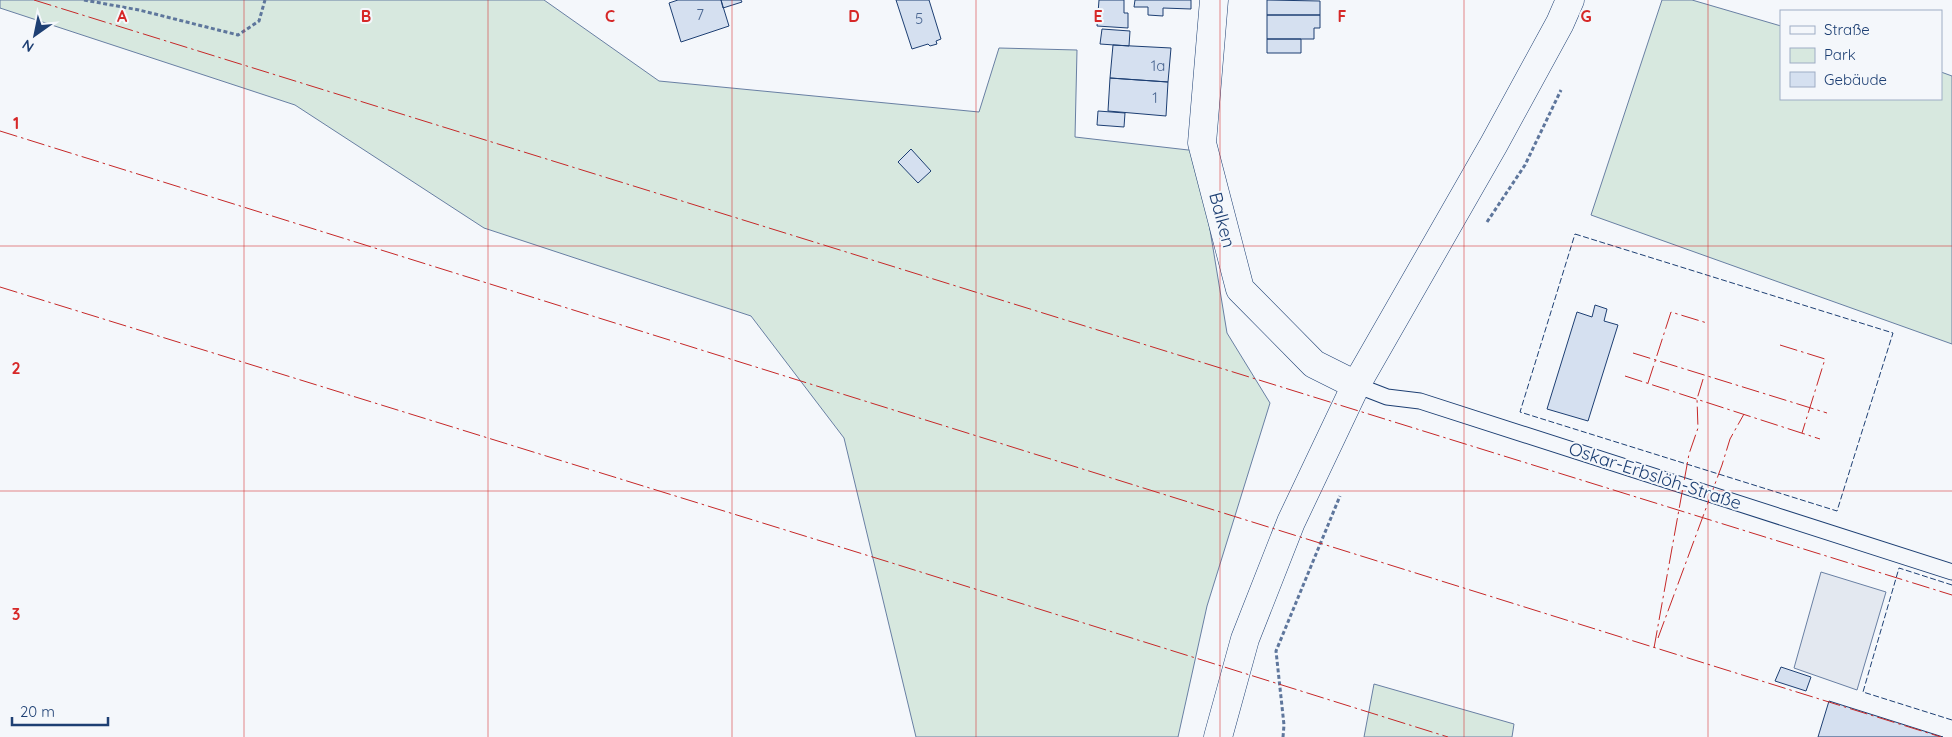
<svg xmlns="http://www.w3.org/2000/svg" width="1952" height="737" font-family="Quicksand,sans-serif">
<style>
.green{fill:#d7e8df;stroke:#687fa3}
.parking{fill:#e3e8f0;stroke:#687fa3}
.building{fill:#d5e0f0;stroke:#1d3f73}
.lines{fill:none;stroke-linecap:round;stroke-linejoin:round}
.lane-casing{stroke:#1d3f73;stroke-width:17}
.street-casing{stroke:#1d3f73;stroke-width:29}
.secondary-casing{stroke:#1d3f73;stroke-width:29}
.path{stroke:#5e769c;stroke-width:3;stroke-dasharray:4 2.5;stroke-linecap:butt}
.lane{stroke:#f4f7fb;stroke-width:15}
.street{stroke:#f4f7fb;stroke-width:28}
.secondary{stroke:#f4f7fb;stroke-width:28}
.fence{stroke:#1d3f73;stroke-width:1;stroke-dasharray:6 2.5;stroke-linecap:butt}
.power{stroke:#c62828;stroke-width:1;stroke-dasharray:18 4 2.5 4;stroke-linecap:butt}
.grid{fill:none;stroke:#d62828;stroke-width:1;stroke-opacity:0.55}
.labels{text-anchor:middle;stroke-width:4;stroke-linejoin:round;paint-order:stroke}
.number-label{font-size:15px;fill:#4b6792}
.street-label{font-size:18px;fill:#1d3f73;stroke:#f4f7fb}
.grid-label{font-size:16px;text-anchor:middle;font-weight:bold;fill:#d62828;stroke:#f4f7fb;stroke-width:4;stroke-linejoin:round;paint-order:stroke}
</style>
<rect width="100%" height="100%" fill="#f4f7fb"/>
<path class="green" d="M 0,0 L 544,0 L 659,81 L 979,112 L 999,48 L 1077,50 L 1075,137 L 1197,151 L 1227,333 L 1270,403 L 1207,606 L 1178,737 L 916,737 L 844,438 L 751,316 L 484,228 L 295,105 L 0,8 Z
M 1662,0 L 1692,0 L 1781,26 L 1781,99 L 1941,99 L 1941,72 L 1952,76 L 1952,344 L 1591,215 Z
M 1374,684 L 1514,724 L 1512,737 L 1364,737 Z"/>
<path class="parking" d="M 1821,572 L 1886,592 L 1857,690 L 1794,668 Z"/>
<path class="building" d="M 678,0 L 721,0 L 729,26 L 681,42 L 669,3 Z
M 721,0 L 741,0 L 742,2 L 723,8 Z
M 896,0 L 929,0 L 941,39 L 936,41 L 937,44 L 930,46 L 928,44 L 912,49 Z
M 1099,0 L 1124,0 L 1124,13 L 1128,13 L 1128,28 L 1097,26 Z
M 1135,0 L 1191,0 L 1191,9 L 1163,8 L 1163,16 L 1148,15 L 1148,7 L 1134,7 Z
M 1267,0 L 1320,1 L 1320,15 L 1267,15 Z
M 1267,15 L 1320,15 L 1320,28 L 1314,28 L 1314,39 L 1267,39 Z
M 1102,29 L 1130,31 L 1129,46 L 1100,44 Z
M 1267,39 L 1301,39 L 1301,53 L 1267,53 Z
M 1113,45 L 1171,48 L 1168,82 L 1110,78 Z
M 1110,78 L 1168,82 L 1166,116 L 1108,111 Z
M 1098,111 L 1125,113 L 1124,127 L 1097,125 Z
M 911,149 L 931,171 L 918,183 L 898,162 Z
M 1595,305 L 1607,309 L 1604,321 L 1618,325 L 1588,421 L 1547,409 L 1577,312 L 1592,317 Z
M 1781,667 L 1811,677 L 1806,691 L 1775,681 Z
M 1829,701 L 1943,737 L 1818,737 Z"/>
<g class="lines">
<g class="lane-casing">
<path id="lane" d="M 1356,385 L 1387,397 L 1420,401 L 1952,572"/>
</g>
<g class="street-casing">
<path id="street" d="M 1214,0 L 1202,143 L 1240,289 L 1314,364 L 1356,385"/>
</g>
<g class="secondary-casing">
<path id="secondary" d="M 1218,737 L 1245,639 L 1291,522 L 1356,385 L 1494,144 L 1560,23 L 1570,0"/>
</g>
<path class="path" d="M 84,0 L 139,10 L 238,35 L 259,21 L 265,0
M 1487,222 L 1525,165 L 1561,90
M 1283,737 L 1284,725 L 1276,651 L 1340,496"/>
<use href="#lane" class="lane"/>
<use href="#street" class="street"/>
<use href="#secondary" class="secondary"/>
<path class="fence" d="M 1575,234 L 1893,333 L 1837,511 L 1520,412 Z
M 1952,585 L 1899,568 L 1863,692 L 1952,720"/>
<path class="power" d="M 34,0 L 1952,595
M 0,131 L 1941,737
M 0,287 L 892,563 L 1448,737
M 1780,345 L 1825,359 L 1802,433
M 1633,353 L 1827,413
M 1625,376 L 1820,439
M 1648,383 L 1671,312 L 1707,323
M 1658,638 L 1722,465 L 1730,439 L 1744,414
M 1654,648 L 1689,454 L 1698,428 L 1697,399 L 1704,376"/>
</g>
<path class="grid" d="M 244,0 L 244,737M 488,0 L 488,737M 732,0 L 732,737M 976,0 L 976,737M 1220,0 L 1220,737M 1464,0 L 1464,737M 1708,0 L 1708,737M 0,246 L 1952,246M 0,491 L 1952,491"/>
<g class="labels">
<g class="number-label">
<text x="700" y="20">7</text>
<text x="919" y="24">5</text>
<text x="1158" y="71">1a</text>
<text x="1155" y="103">1</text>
</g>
<g class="street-label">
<text transform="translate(1222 220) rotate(75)" y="6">Balken</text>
<text transform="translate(1655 476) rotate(18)" y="6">Oskar-Erbslöh-Straße</text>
</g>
</g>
<g class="grid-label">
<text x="122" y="22">A</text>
<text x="366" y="22">B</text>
<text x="610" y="22">C</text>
<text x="854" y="22">D</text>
<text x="1098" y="22">E</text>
<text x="1342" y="22">F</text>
<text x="1586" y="22">G</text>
<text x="16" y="129">1</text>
<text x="16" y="374">2</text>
<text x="16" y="620">3</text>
</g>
<rect x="1780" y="10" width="162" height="90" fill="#f4f7fb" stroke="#9eadc5"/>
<rect x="1790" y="26" width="25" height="8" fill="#f4f7fb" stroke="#9eadc5"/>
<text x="1824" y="35" font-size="15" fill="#1d3f73">Straße</text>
<rect x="1790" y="48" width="25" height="15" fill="#d7e8df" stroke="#9eadc5"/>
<text x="1824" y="60" font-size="15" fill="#1d3f73">Park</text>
<rect x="1790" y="72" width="25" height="15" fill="#d5e0f0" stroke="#9eadc5"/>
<text x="1824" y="85" font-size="15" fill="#1d3f73">Gebäude</text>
<g transform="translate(35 35) rotate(213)" stroke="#f4f7fb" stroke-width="4" paint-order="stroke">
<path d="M0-4L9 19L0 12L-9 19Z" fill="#1d3f73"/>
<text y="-8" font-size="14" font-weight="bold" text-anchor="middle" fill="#1d3f73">N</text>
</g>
<path d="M12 717v8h96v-8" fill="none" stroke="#1d3f73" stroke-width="2.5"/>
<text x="20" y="717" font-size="15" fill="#1d3f73" stroke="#f4f7fb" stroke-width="4" paint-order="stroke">20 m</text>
</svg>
